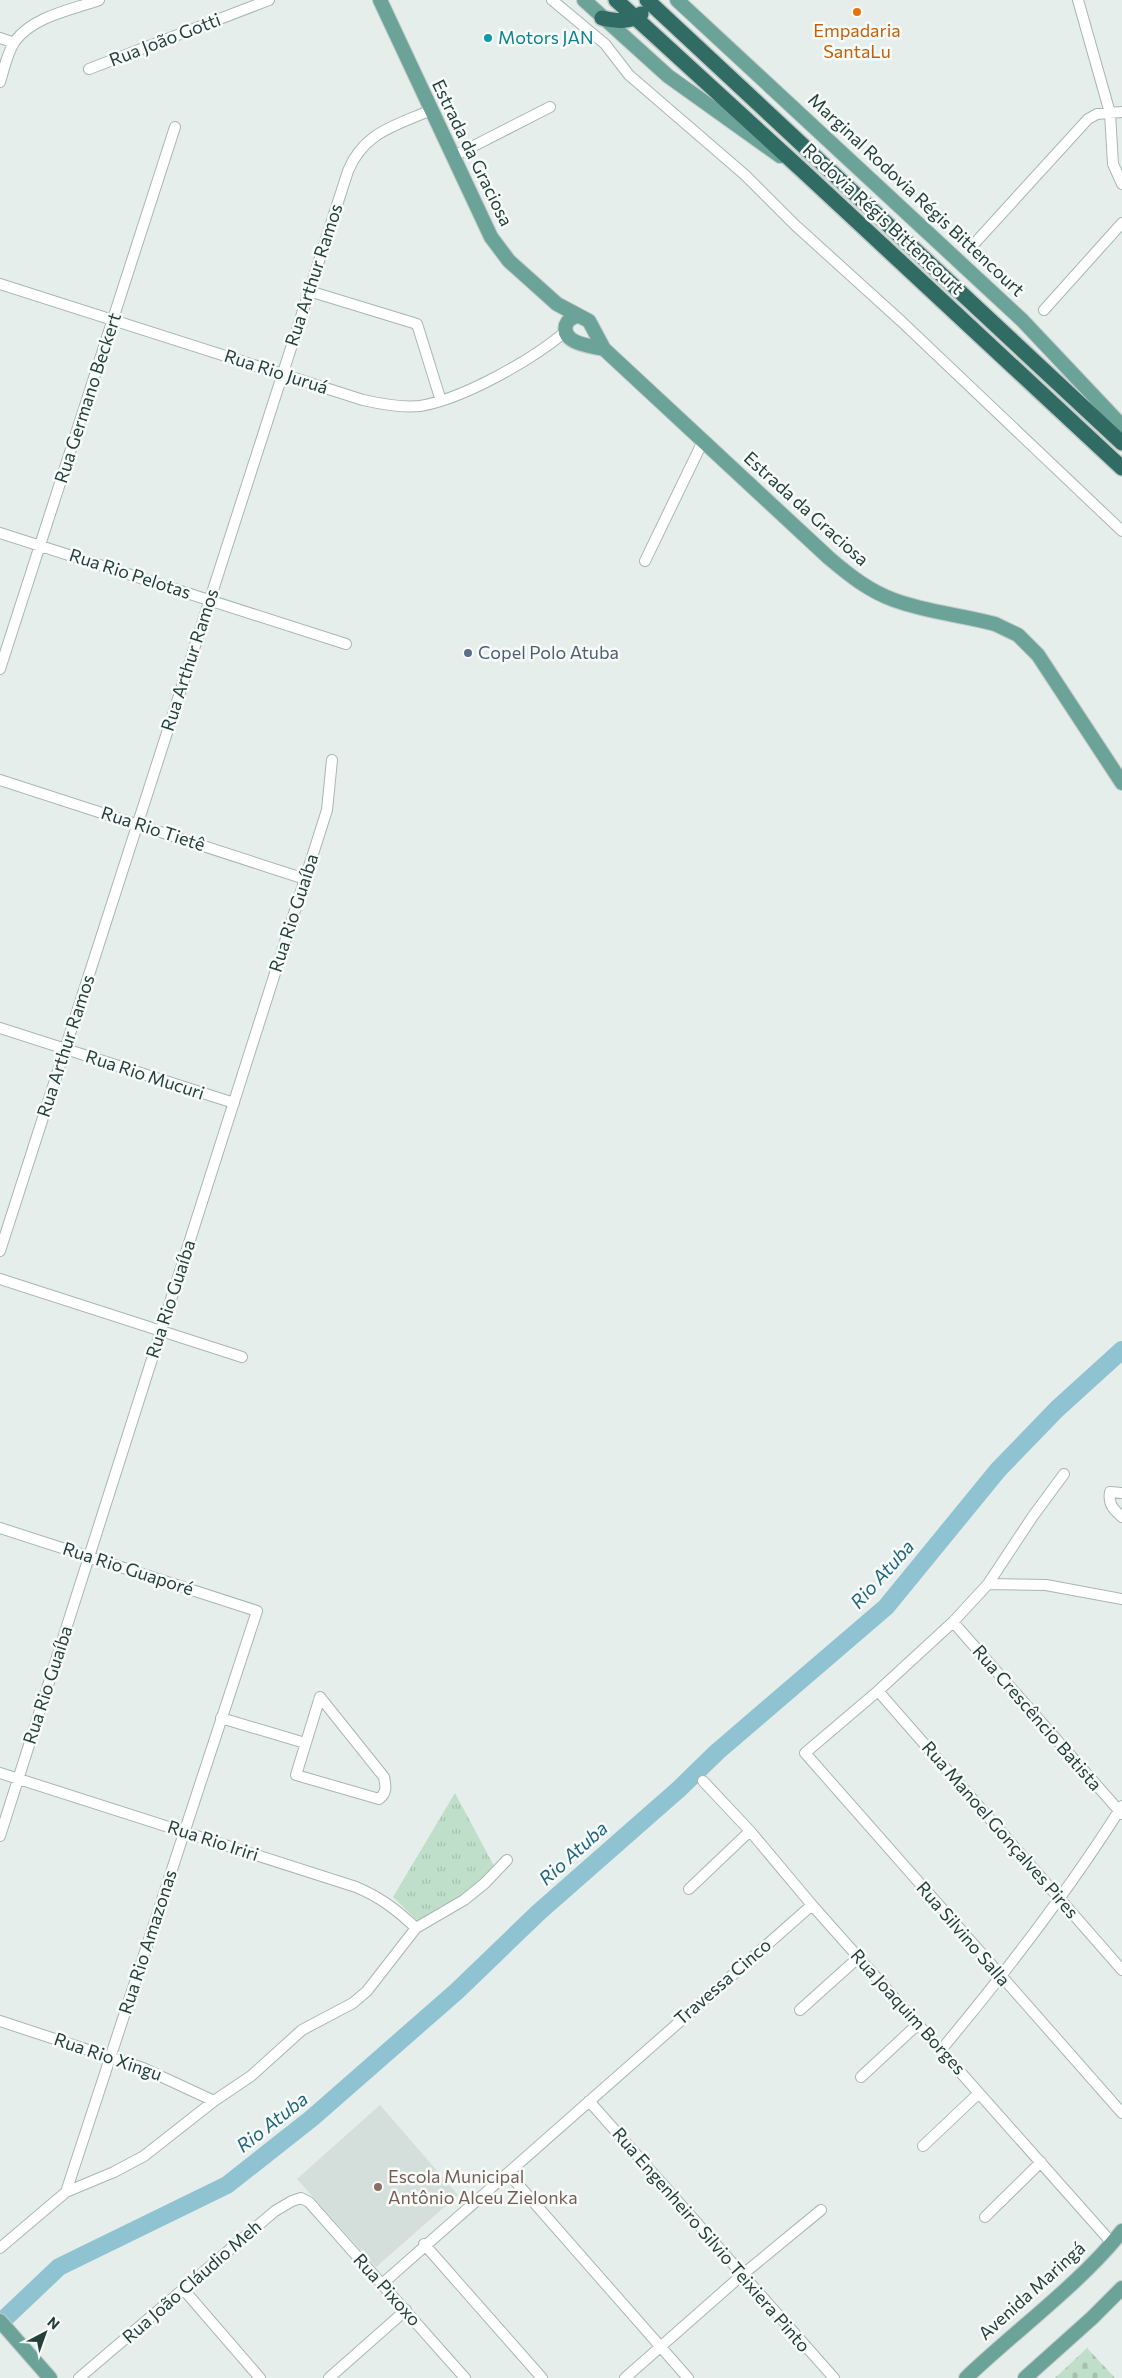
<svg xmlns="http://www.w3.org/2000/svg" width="1122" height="2378" font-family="Commissioner,sans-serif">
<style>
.built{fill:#d4deda}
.grass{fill:url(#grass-tufts)}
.cemetery{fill:url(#cemetery-stones)}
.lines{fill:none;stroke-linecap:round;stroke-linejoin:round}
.river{stroke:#90c3d1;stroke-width:18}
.minor-casing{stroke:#a8b7b3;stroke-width:12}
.major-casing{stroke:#c2cac8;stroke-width:16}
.highway-casing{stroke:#c2cac8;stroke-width:18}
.minor{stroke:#fff;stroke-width:10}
.major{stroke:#6ba399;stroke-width:14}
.highway{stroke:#316c64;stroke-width:15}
.food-dot{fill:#e8710a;stroke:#f7fbf9;stroke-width:2}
.culture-dot{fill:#0f9aa8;stroke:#f7fbf9;stroke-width:2}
.service-dot{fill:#5c6f8a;stroke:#f7fbf9;stroke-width:2}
.education-dot{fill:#8d6e63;stroke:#f7fbf9;stroke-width:2}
.labels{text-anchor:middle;stroke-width:5;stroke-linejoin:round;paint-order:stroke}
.food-label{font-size:18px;fill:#c56008;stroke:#f7fbf9}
.culture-label{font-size:18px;fill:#0d838f;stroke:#f7fbf9;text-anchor:start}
.street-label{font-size:18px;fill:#25413b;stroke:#f7fbf9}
.service-label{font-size:18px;fill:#4e5e75;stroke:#f7fbf9;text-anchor:start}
.education-label{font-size:18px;fill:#785e54;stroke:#f7fbf9;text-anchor:start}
.water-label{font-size:19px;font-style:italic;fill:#1f667c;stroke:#f7fbf9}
</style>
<defs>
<pattern id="grass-tufts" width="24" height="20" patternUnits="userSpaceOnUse" patternTransform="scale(1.25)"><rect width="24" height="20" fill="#c0dfca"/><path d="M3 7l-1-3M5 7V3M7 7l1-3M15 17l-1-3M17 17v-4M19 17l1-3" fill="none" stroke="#a5c1ae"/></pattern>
<pattern id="cemetery-stones" width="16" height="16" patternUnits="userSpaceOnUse" patternTransform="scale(1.25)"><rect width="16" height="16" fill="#c0dfca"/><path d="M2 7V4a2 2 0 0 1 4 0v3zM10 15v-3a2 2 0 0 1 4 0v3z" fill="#a5c1ae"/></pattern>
</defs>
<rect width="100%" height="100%" fill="#e6eeeb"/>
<path class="built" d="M 380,2105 L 458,2195 L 376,2267 L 297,2179 Z"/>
<path class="grass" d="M 455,1793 L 494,1866 L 470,1890 L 419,1922 L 393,1897 Z"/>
<path class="cemetery" d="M 1087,2348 L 1115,2378 L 1055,2378 Z"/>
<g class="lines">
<path class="river" d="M 0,2323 L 59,2267 L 227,2185 L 312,2118 L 457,1991 L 539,1912 L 679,1789 L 717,1752 L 886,1607 L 998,1470 L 1057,1409 L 1122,1350"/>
<g class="minor-casing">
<path id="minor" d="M 552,0 L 605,44 L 629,75 L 745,175 L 795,225 L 901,321 L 1122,531
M 1078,0 L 1110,113 L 1113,164 L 1122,184
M 0,38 L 14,43
M 89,69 L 269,0
M 0,82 C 4,69 7,53 15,41 C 34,16 71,10 99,0
M 452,157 L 550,107
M 974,244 L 1088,119 L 1097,114 L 1122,112
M 0,284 L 363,400 C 381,404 401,408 420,406 C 463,399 532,360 565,332
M 309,291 L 417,324 L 441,401
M 1044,310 L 1122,223
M 0,533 L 346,644
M 645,561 L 703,441
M 0,669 L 175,127
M 0,780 L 305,879
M 0,1028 L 234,1103
M 0,1251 L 348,171 C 364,132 395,126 431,110
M 0,1279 L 242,1357
M 1064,1474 L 1033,1516 L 988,1584 L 953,1622 L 878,1691 L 805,1753 L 1122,2113
M 1122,1493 L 1110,1492 C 1108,1504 1113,1509 1122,1517
M 0,1528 L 257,1611 L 66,2192 L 0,2248
M 988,1584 L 1046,1585 L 1122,1599
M 953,1622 L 1122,1814
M 878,1691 L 1122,1970
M 320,1697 L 384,1777 C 386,1786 387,1793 379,1799 L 296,1775 Z
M 221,1718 L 305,1743
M 0,1773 L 356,1887 C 380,1897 397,1910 416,1928
M 703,1781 L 750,1831 L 812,1905 L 1112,2243
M 0,1836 L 327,810 L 332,760
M 689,1889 L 750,1831
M 800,2010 L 859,1957
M 0,2021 L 143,2068 L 214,2101
M 941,2050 C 1006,1972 1068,1892 1122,1806
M 861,2077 L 918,2024
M 589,2101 L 834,2378
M 923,2146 L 979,2093
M 508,2173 L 688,2378
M 66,2192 L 114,2172 L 144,2156 L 214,2101 L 251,2076 L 302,2030 L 353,2003 L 367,1991 L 416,1928 L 464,1900 L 485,1883 L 507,1860
M 985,2217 L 1041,2162
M 424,2244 L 542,2378
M 382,2284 L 812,1905
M 184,2290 L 260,2378
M 79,2378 L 275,2211 L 292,2201 L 301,2198 L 309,2202 L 465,2378
M 329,2378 L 406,2310
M 625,2378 L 742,2275 L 821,2210"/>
</g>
<g class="major-casing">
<path id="major" d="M 380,0 L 491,237 L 509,261 L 557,304 L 589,321 L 604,349 L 829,558 C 849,575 869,591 894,600 C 926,612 962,615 995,624 L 1018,635 L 1038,655 L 1122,783
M 584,0 L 668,76 L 780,156
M 677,0 L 1022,320 L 1122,426
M 578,316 C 573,317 568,319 566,325 C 561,344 592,346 604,349
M 0,2321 L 50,2378
M 966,2378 C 1015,2331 1081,2283 1122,2231
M 1025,2378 L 1092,2318 L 1122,2288"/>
</g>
<g class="highway-casing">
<path id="highway" d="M 616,0 L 804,172 L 1122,468
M 647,0 L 1122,443
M 602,18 C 616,21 629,23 641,14"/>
</g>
<use href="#minor" class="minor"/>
<use href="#major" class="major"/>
<use href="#highway" class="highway"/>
</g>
<circle class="food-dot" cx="857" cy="12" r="5"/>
<circle class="culture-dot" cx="488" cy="38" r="5"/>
<circle class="service-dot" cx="468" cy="653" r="5"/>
<circle class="education-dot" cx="378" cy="2187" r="5"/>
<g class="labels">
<g class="food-label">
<text x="857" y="37">Empadaria<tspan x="857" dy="21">SantaLu</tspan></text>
</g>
<g class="culture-label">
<text x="498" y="44">Motors JAN</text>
</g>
<g class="street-label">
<text transform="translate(165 40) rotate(-21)" y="6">Rua João Gotti</text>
<text transform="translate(472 153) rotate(64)" y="6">Estrada da Graciosa</text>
<text transform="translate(916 195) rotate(43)" y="6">Marginal Rodovia Régis Bittencourt</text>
<text transform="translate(883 219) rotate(43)" y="6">Rodovia Régis Bittencourt</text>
<text transform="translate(314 275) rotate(-72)" y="6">Rua Arthur Ramos</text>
<text transform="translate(276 372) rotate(18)" y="6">Rua Rio Juruá</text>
<text transform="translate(88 398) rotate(-72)" y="6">Rua Germano Beckert</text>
<text transform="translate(806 509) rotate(42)" y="6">Estrada da Graciosa</text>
<text transform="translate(130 574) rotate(18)" y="6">Rua Rio Pelotas</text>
<text transform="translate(190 660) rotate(-72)" y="6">Rua Arthur Ramos</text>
<text transform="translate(153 829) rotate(18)" y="6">Rua Rio Tietê</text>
<text transform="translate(294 913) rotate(-72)" y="6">Rua Rio Guaíba</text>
<text transform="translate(66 1046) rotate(-72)" y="6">Rua Arthur Ramos</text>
<text transform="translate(145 1075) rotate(18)" y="6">Rua Rio Mucuri</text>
<text transform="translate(171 1299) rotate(-72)" y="6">Rua Rio Guaíba</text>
<text transform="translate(128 1569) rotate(18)" y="6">Rua Rio Guaporé</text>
<text transform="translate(48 1685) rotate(-72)" y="6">Rua Rio Guaíba</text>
<text transform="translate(1037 1718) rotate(49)" y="6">Rua Crescêncio Batista</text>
<text transform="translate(1000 1830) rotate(49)" y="6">Rua Manoel Gonçalves Pires</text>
<text transform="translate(213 1841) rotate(18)" y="6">Rua Rio Iriri</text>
<text transform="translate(963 1934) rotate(49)" y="6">Rua Silvino Salla</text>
<text transform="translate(148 1942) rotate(-72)" y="6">Rua Rio Amazonas</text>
<text transform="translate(723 1982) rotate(-41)" y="6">Travessa Cinco</text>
<text transform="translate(908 2012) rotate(48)" y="6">Rua Joaquim Borges</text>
<text transform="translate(108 2057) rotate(19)" y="6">Rua Rio Xingu</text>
<text transform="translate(711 2240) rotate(49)" y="6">Rua Engenheiro Silvio Teixiera Pinto</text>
<text transform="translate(192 2282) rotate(-41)" y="6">Rua João Cláudio Meh</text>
<text transform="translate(387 2290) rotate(48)" y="6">Rua Pixoxo</text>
<text transform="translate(1032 2291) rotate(-42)" y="6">Avenida Maringá</text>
</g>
<g class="service-label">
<text x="478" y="659">Copel Polo Atuba</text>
</g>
<g class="education-label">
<text x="388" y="2183">Escola Municipal<tspan x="388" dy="21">Antônio Alceu Zielonka</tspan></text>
</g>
<g class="water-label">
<text transform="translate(882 1574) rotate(-48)" y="7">Rio Atuba</text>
<text transform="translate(573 1853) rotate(-42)" y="7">Rio Atuba</text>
<text transform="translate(272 2122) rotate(-38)" y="7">Rio Atuba</text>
</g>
</g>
<g transform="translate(45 2333) rotate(41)" stroke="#f7fbf9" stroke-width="4" paint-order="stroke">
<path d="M0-4L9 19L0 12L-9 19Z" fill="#25413b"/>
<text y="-8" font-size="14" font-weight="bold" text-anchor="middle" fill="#25413b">N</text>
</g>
</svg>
